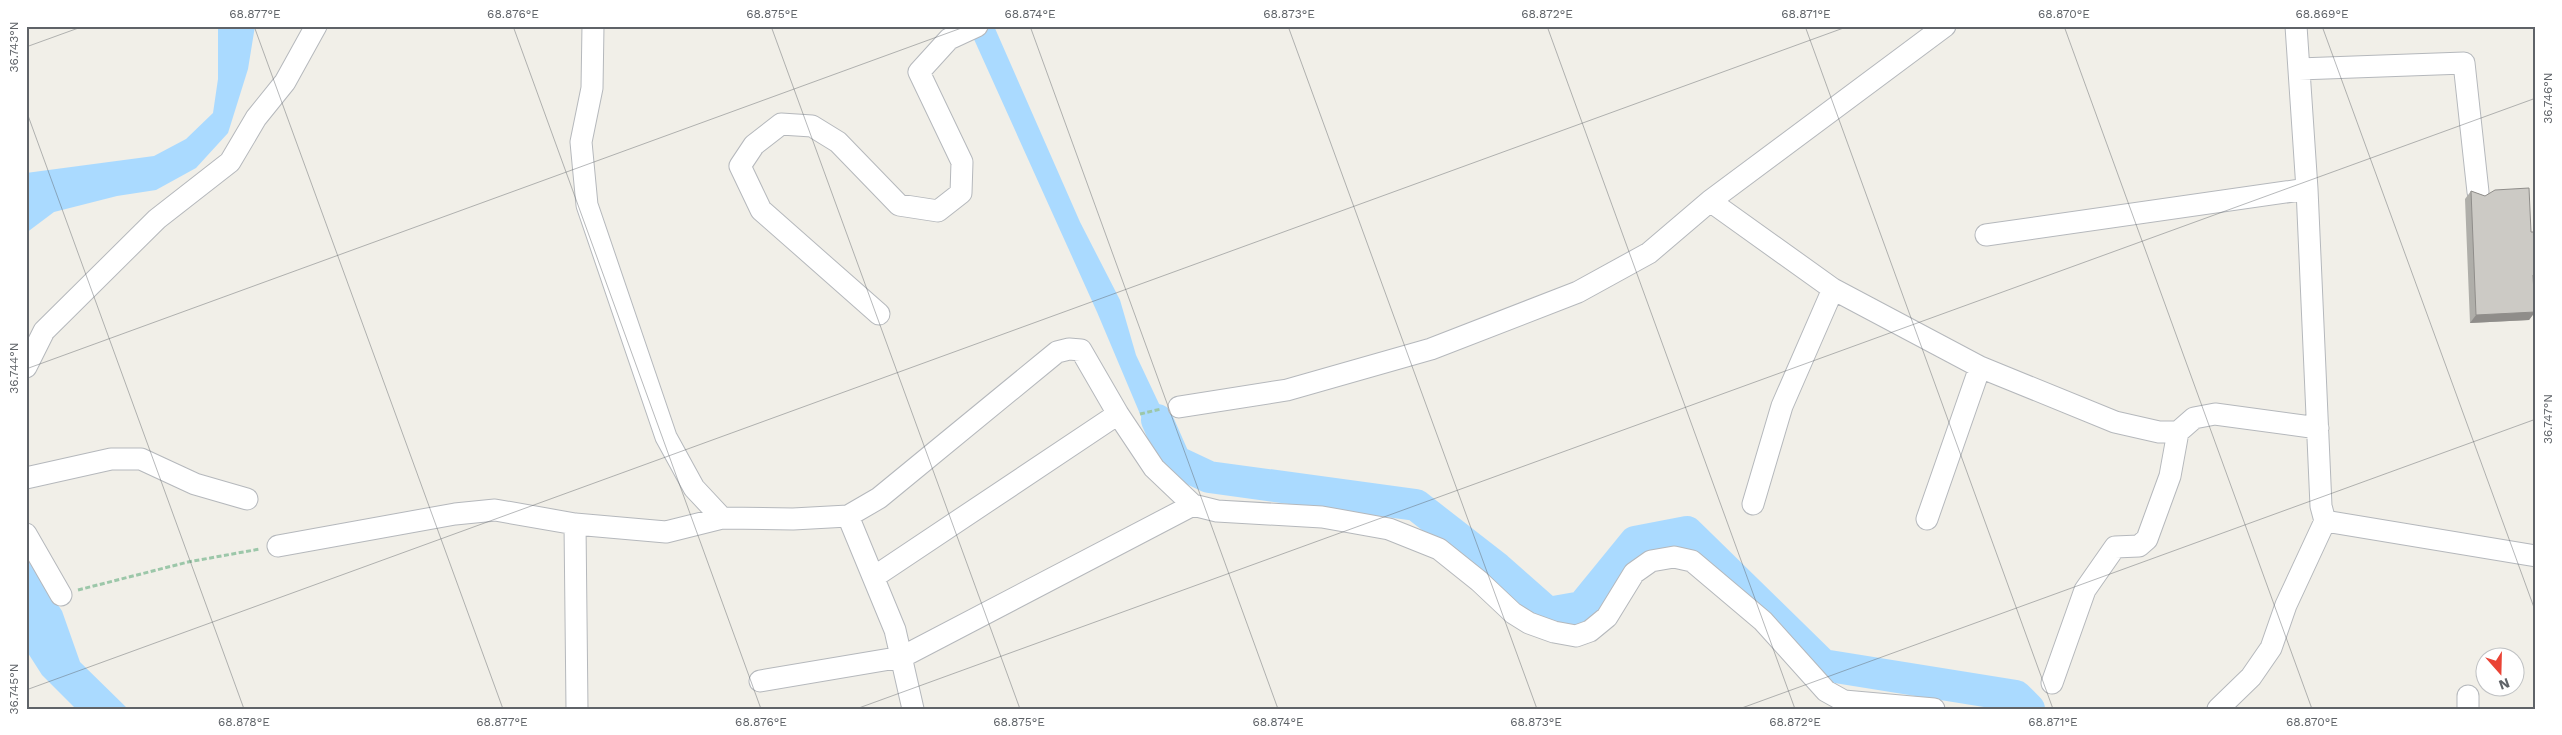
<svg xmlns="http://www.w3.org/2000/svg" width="2562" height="735" font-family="'Work Sans',sans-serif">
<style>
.water{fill:#aadaff}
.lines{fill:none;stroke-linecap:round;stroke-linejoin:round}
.river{stroke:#aadaff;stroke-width:32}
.street-casing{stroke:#b5b8bc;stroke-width:23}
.path{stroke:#9cc7a9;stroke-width:3;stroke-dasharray:5 2.5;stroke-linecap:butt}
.street{stroke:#fff;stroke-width:21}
.wall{fill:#afaea9}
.shaded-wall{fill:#8f8d8a}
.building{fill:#cccac5;stroke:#8f8d8a}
.ticks{fill:none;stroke:#5f6368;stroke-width:1;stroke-opacity:0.45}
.neatline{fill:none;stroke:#5f6368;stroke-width:2}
.ticks-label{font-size:12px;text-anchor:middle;fill:#5f6368}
</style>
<rect width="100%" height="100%" fill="#f1efe8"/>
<path class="water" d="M 218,26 L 255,26 L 248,69 L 228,133 L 196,168 L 156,190 L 117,196 L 54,212 L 26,233 L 26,173 L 154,156 L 186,139 L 213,113 L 218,79 Z
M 968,26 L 994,26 L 1080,222 L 1120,300 L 1136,355 L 1177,442 L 1175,461 L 1160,452 L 1143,421 L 1097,312 Z
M 26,556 L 62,611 L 80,662 L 128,709 L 76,709 L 42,675 L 26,650 Z"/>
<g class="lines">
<path class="river" d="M 1157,420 L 1175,461 L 1209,477 L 1416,505 L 1497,568 L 1548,613 L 1582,607 L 1635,542 L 1687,532 L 1823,665 L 2016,696 L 2029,709"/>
<g class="street-casing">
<path id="street" d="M 593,26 L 592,88 L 581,142 L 587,205 L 666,437 L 694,488 L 722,518
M 2296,26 L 2307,189 L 2321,506 L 2325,521 L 2536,556
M 2299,69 L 2464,63 L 2478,192
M 1710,201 L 1833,289 L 1980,367 L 2115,422 L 2159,432 L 2178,432 L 2194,418 L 2215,414 L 2318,428
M 1986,235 L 2307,189
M 879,314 L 761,210 L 740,166 L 754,145 L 781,124 L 812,126 L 838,142 L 899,205 L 938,211 L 961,193 L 962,162 L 919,72 L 949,39 L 977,26
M 26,367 L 44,331 L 157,219 L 230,162 L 256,118 L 285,82 L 316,26
M 1179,407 L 1287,390 L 1431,349 L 1578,292 L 1649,253 L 1710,201 L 1945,26
M 26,478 L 111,459 L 141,459 L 195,484 L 247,499
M 1753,504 L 1782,406 L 1833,289
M 848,516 L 895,630 L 913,709
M 1927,519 L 1980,367
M 575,524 L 577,709
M 26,534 L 61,595
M 278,546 L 455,514 L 495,510 L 575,524 L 666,532 L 722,518 L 793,519 L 848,516 L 879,498 L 1057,352 L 1069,349 L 1081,350 L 1118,414 L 1154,468 L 1193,505 L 1217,511 L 1322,517 L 1389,529 L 1439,549 L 1479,581 L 1513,613 L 1529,623 L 1554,632 L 1576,636 L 1590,631 L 1607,617 L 1634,573 L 1651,561 L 1674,557 L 1692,561 L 1763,621 L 1826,691 L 1844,701 L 1934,709
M 874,577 L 1118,414
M 760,681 L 902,657 L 1193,505
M 2052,683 L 2085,590 L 2115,547 L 2139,546 L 2147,539 L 2170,476 L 2178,432
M 2218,709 L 2251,677 L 2271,648 L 2286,605 L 2325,521
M 2468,709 L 2468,696"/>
</g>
<path class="path" d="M 1140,414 L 1161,409
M 78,590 L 188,562 L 260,549"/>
<use href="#street" class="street"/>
</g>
<path class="wall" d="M 2471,191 L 2485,196 L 2531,232 L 2536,232 L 2536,283 L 2533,283 L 2535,312 L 2529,320 L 2470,323 L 2465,199 Z"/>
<path class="shaded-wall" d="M 2536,274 L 2536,283 L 2527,283 L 2533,275 Z
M 2535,312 L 2529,320 L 2470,323 L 2476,315 Z"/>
<path class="building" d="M 2529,188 L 2531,232 L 2536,232 L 2536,274 L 2533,275 L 2535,312 L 2476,315 L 2471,191 L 2485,196 L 2495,190 Z"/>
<path class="ticks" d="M 254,26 L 503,709M 513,26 L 761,709M 771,26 L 1020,709M 1030,26 L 1278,709M 1288,26 L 1537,709M 1547,26 L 1795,709M 1805,26 L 2053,709M 2064,26 L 2312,709M 2322,26 L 2536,613M 26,47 L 84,26M 26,110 L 244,709M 26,369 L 967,26M 26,690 L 1849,26M 856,709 L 2536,98M 1739,709 L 2536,419"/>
<rect width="2562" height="735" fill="none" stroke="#ffffff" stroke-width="55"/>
<g transform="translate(2500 672) rotate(160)"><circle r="24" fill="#ffffff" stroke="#bfc1c3"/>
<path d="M0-4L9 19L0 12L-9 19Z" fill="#ea4335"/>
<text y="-8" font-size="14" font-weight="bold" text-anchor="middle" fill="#5f6368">N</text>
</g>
<rect x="28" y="28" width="2506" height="680" class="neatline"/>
<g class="ticks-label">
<text x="255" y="18">68.877°E</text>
<text x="513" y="18">68.876°E</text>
<text x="772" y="18">68.875°E</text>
<text x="1030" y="18">68.874°E</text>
<text x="1289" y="18">68.873°E</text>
<text x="1547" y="18">68.872°E</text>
<text x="1806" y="18">68.871°E</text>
<text x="2064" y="18">68.870°E</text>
<text x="2322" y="18">68.869°E</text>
<text transform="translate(14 47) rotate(-90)" y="4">36.743°N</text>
<text transform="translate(2548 98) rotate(-90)" y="4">36.746°N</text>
<text transform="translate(14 368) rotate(-90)" y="4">36.744°N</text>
<text transform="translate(2548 419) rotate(-90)" y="4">36.747°N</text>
<text transform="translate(14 689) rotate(-90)" y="4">36.745°N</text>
<text x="244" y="726">68.878°E</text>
<text x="502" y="726">68.877°E</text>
<text x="761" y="726">68.876°E</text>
<text x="1019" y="726">68.875°E</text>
<text x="1278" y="726">68.874°E</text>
<text x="1536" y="726">68.873°E</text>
<text x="1795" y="726">68.872°E</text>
<text x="2053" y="726">68.871°E</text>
<text x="2312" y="726">68.870°E</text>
</g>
</svg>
